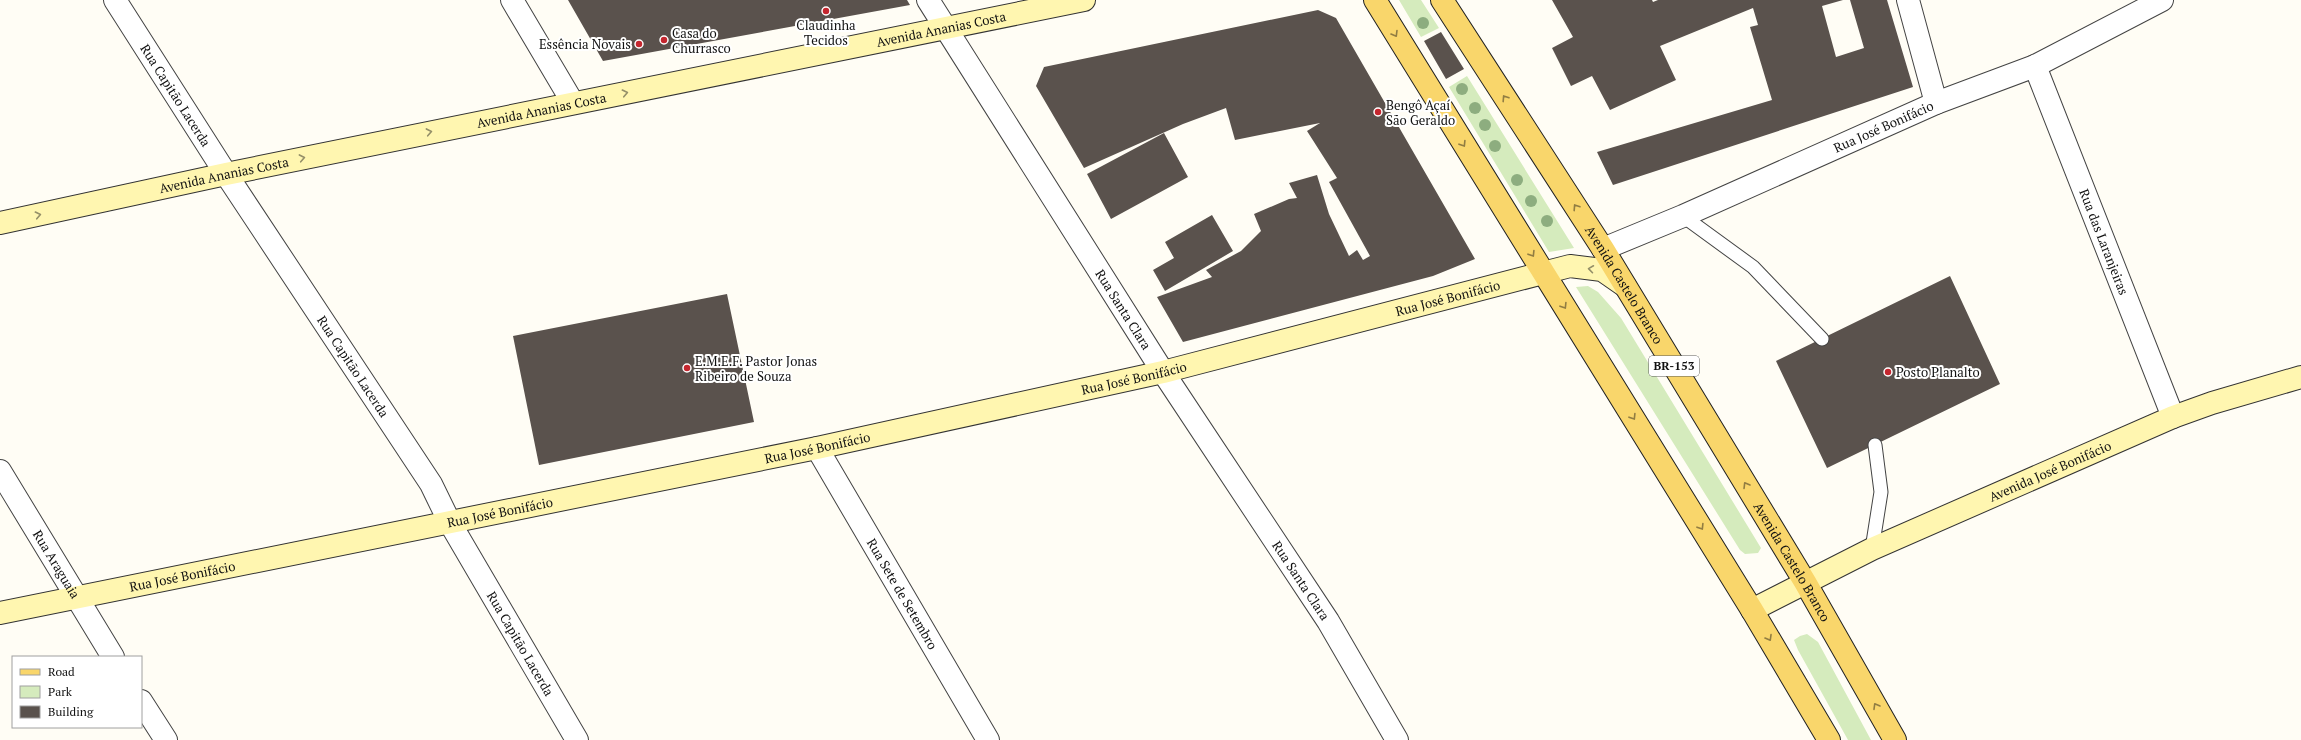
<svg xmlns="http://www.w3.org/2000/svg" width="2301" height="740" font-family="'PT Serif',serif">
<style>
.green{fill:#d5ebbd}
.building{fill:#5a524d}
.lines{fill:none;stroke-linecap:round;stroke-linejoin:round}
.lane-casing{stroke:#444;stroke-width:15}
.street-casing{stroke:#444;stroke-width:24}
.secondary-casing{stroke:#333;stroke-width:24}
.primary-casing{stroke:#222;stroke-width:24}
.lane{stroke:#fff;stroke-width:13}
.street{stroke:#fff;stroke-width:22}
.secondary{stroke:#fff6b0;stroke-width:22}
.primary{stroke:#f9d66b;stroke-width:22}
.tree{fill:#8dad7f}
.oneway{stroke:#917d42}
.oneway2{stroke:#948f68}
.poi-dot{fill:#c4262e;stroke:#fff;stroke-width:1.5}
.labels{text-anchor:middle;stroke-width:4;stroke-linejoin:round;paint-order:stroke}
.shield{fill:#fff;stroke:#585858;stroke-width:1}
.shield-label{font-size:12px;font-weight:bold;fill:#111}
.poi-label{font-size:13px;fill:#111;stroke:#fff;text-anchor:start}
.street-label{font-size:13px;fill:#111;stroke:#fff}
</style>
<rect width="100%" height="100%" fill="#fffdf5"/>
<path class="green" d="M 1399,0 L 1421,0 L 1439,28 L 1421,37 Z
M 1467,76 L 1574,248 L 1549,252 L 1449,87 Z
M 1588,286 L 1598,292 L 1621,318 L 1761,548 L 1758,553 L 1745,554 L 1740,550 L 1576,287 Z
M 1807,634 L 1818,642 L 1871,740 L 1848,740 L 1798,650 L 1794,640 L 1800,636 Z"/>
<path class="building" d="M 568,0 L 907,0 L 910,5 L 603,61 Z
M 1552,0 L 1652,0 L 1653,2 L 1658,0 L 1843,0 L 1822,6 L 1836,57 L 1864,48 L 1850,0 L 1887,0 L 1913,87 L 1613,185 L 1597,152 L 1772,100 L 1750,27 L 1758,25 L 1753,8 L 1660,46 L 1676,80 L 1610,110 L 1592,76 L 1571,86 L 1552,48 L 1573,37 Z
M 1318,10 L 1336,18 L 1475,259 L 1433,276 L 1183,342 L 1157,297 L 1212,277 L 1206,270 L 1241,251 L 1261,231 L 1254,214 L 1289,199 L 1297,198 L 1289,183 L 1317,175 L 1329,214 L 1349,256 L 1357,250 L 1363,260 L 1370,256 L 1329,182 L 1337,178 L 1307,131 L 1320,123 L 1235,140 L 1226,108 L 1183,124 L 1084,168 L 1036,86 L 1044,67 Z
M 1441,32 L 1464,69 L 1446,79 L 1424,41 Z
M 1164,133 L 1188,177 L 1111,219 L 1087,174 Z
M 1212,215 L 1233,251 L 1165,291 L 1153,270 L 1174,258 L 1165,242 Z
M 1950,276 L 2000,384 L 1827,468 L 1776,361 Z
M 727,294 L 754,422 L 539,465 L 513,336 Z"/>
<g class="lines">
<g class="lane-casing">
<path id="lane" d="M 1683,216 L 1753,267 L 1822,339
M 1872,549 L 1881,492 L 1875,445"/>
</g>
<g class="street-casing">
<g id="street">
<path id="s1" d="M 115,0 L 226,174 L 431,484 L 450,523 L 577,740"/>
<path d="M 512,0 L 573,103"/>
<path id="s2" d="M 928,0 L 1163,372 L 1328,621 L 1397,740"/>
<path d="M 1908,0 L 1936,103"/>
<path id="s3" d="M 2035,66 L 2173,417"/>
<path id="s4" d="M 1603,249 L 1683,216 L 1936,103 L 2035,66 L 2162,0"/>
<path id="s5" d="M 817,448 L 988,740"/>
<path id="s6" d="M 0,471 L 113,657"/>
<path d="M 141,701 L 166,740"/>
</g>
</g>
<g class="secondary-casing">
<g id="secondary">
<path id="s7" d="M 0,223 L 226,174 L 1084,0"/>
<path id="s8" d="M 1752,610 L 1872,549 L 2173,417 L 2212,403 L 2301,377"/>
<path id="s9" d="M 0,613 L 817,448 L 1163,372 L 1570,266 L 1602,270 L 1625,286"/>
</g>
</g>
<g class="primary-casing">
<g id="primary">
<path d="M 1375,0 L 1752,610 L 1829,740"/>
<path id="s10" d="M 1442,0 L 1603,249 L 1805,582 L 1895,740"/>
</g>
</g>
<use href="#lane" class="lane"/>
<use href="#street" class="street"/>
<use href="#secondary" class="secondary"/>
<use href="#primary" class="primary"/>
</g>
<g class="tree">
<circle cx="1423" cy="23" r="6"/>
<circle cx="1462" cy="89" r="6"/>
<circle cx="1475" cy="108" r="6"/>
<circle cx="1485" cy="125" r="6"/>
<circle cx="1495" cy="146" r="6"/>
<circle cx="1517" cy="180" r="6"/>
<circle cx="1531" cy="201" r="6"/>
<circle cx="1547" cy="221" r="6"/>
</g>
<defs><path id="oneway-chevron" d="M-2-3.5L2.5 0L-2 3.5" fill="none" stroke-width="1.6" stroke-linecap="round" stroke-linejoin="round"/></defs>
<g class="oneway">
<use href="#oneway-chevron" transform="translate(1395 34) rotate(59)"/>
<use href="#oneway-chevron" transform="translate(1505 98) rotate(-123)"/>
<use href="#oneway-chevron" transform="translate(1463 144) rotate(58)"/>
<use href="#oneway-chevron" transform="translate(1576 207) rotate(-123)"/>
<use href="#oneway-chevron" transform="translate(1532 254) rotate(58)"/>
<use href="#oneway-chevron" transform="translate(1564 306) rotate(58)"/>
<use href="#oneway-chevron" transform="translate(1633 417) rotate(58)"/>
<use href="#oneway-chevron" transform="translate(1746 485) rotate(-121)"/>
<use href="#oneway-chevron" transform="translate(1701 527) rotate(58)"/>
<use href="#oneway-chevron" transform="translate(1769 638) rotate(60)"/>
<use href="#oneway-chevron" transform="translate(1876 706) rotate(-120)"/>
</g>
<g class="oneway2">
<use href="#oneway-chevron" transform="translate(625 93) rotate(-12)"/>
<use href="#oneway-chevron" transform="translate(429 132) rotate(-11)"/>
<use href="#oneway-chevron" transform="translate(302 158) rotate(-11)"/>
<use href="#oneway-chevron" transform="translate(38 215) rotate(-12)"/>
<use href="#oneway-chevron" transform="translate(1591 269) rotate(-172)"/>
</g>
<g class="poi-dot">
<circle cx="826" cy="11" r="4"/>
<circle cx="664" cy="40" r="4"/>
<circle cx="639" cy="44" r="4"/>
<circle cx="1378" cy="112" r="4"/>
<circle cx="687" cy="368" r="4"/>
<circle cx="1888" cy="372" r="4"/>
</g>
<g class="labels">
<rect class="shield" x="1649" y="356" width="50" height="20" rx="3"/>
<g class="shield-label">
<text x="1674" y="370">BR-153</text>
</g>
<g class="poi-label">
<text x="826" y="30" text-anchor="middle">Claudinha<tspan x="826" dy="15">Tecidos</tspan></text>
<text x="672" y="38">Casa do<tspan x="672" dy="15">Churrasco</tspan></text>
<text x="631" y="49" text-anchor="end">Essência Novais</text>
<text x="1386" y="110">Bengô Açaí<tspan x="1386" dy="15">São Geraldo</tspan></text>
<text x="695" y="366">E.M.E.F. Pastor Jonas<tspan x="695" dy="15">Ribeiro de Souza</tspan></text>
<text x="1896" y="377">Posto Planalto</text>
</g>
<g class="street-label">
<text dy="5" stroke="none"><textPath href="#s7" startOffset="961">Avenida Ananias Costa</textPath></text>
<text dy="5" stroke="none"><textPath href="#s1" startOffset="113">Rua Capitão Lacerda</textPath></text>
<text dy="5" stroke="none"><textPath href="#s7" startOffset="553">Avenida Ananias Costa</textPath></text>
<text dy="5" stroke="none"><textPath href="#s4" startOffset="306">Rua José Bonifácio</textPath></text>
<text dy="5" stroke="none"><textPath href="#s7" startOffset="229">Avenida Ananias Costa</textPath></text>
<text dy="5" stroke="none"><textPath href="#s3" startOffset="189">Rua das Laranjeiras</textPath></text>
<text dy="5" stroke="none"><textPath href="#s10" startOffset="338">Avenida Castelo Branco</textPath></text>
<text dy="5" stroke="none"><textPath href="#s9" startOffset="1482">Rua José Bonifácio</textPath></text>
<text dy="5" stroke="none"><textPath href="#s2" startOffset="366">Rua Santa Clara</textPath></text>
<text dy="5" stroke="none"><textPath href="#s1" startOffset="437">Rua Capitão Lacerda</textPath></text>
<text dy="5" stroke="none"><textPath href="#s9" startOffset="1158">Rua José Bonifácio</textPath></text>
<text dy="5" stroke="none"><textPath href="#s9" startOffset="834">Rua José Bonifácio</textPath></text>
<text dy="5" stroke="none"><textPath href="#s8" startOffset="329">Avenida José Bonifácio</textPath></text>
<text dy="5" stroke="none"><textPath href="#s9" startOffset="510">Rua José Bonifácio</textPath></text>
<text dy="5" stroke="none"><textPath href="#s10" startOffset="662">Avenida Castelo Branco</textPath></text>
<text dy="5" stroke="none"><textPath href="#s6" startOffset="109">Rua Araguaia</textPath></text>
<text dy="5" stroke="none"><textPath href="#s9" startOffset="186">Rua José Bonifácio</textPath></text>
<text dy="5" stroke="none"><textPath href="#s2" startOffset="690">Rua Santa Clara</textPath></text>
<text dy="5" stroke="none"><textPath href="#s5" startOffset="169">Rua Sete de Setembro</textPath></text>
<text dy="5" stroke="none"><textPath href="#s1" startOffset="761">Rua Capitão Lacerda</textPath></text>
</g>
</g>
<rect x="12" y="656" width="130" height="72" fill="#ffffff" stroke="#a0a0a0"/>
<rect x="20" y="669" width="20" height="6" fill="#f9d66b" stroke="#a0a0a0"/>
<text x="48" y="676" font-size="12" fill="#111111">Road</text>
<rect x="20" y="686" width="20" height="12" fill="#d5ebbd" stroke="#a0a0a0"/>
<text x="48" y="696" font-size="12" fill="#111111">Park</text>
<rect x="20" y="706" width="20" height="12" fill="#5a524d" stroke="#a0a0a0"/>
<text x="48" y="716" font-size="12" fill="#111111">Building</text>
</svg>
